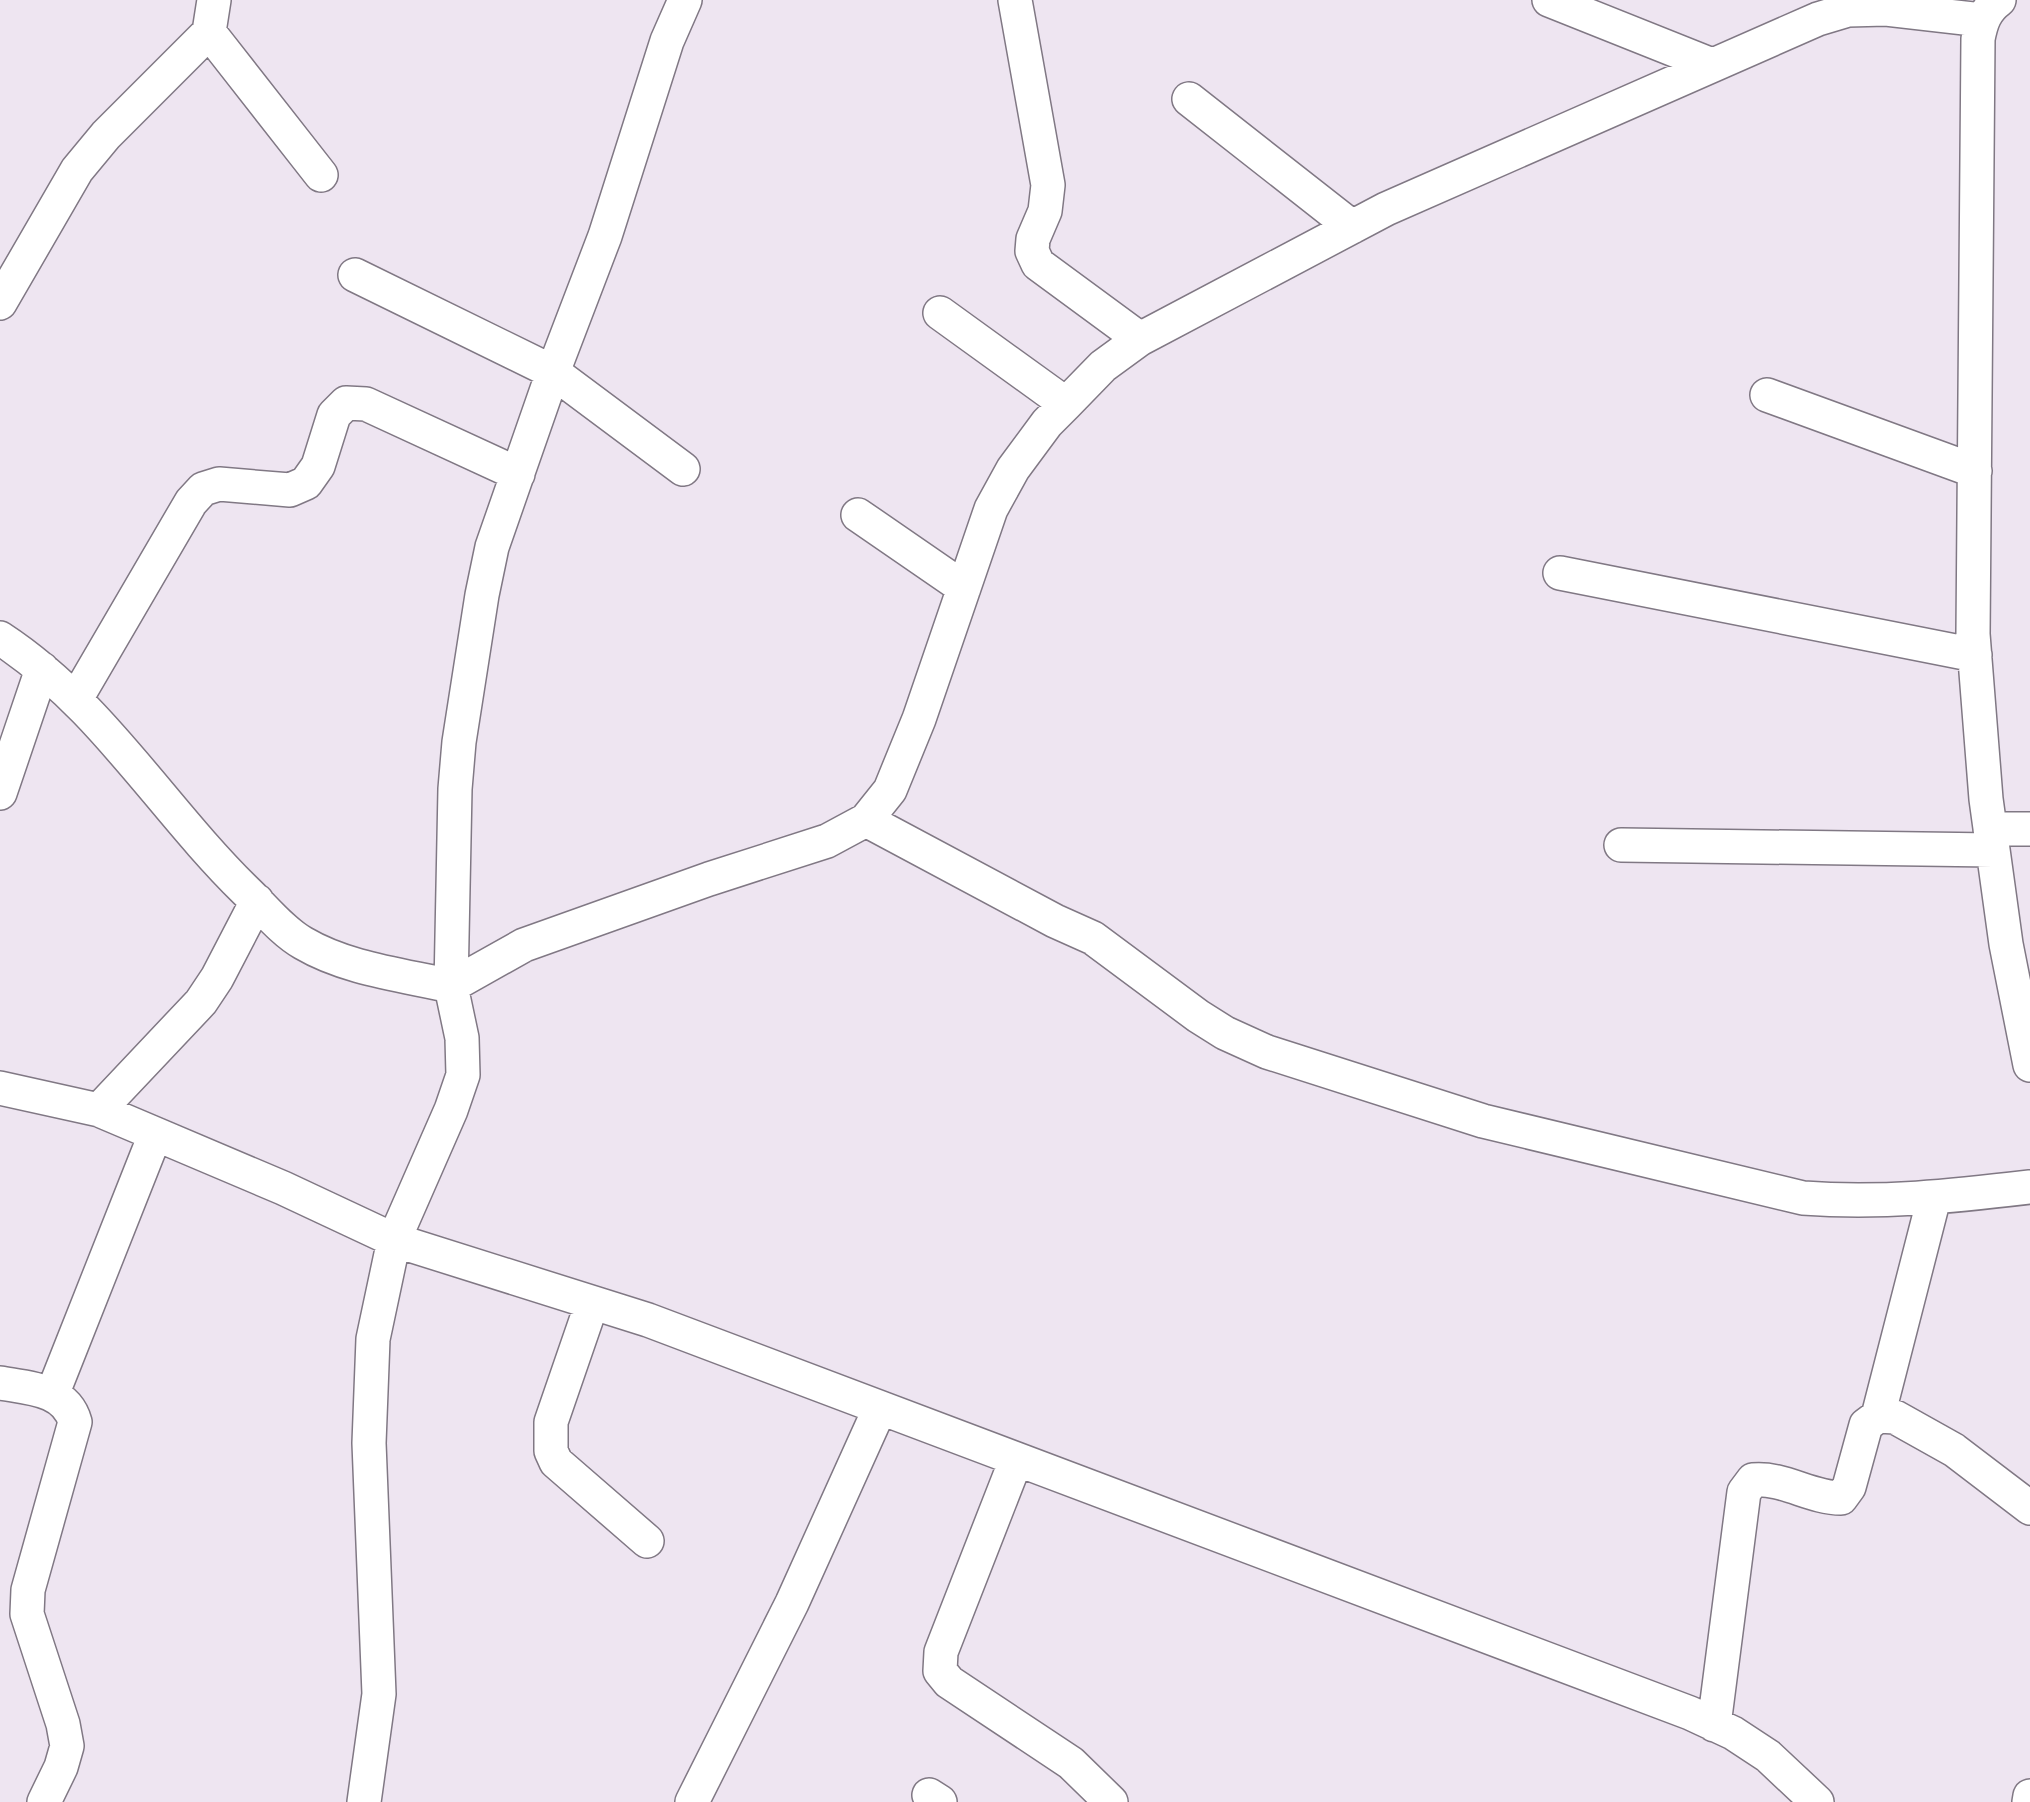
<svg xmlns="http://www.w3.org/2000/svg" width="2030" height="1802" font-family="'Fira Sans',sans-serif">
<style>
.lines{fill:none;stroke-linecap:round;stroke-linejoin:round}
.minor-casing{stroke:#807884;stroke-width:36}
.minor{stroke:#fff;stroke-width:33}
</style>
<rect width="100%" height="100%" fill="#eee5f1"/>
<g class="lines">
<g class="minor-casing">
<path id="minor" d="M 1015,0 L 1048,185 L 1045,211 L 1033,239 L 1032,251 L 1038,264 L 1140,339
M 1549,0 L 1712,65
M 1999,0 C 1985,10 1981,23 1978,39 L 1973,634 L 1986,799 L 2006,944 L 2030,1065
M 209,32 L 321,175
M 1189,99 L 1352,227
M 355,275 L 553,372 L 683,469
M 0,303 L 77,170 L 106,135 L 209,32 L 214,0
M 940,313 L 1066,404
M 1767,395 L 1975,471
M 858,515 L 964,588
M 1560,573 L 1975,655
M 0,638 C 101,704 162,809 246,891 C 264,908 282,931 303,943 C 347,969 403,975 451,986 L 524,945 L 709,879 L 827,841 L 866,820 L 890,790 L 919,719 L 991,509 L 1013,469 L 1047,423 L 1066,404 L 1103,366 L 1140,339 L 1386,209 L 1818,19 L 1848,10 L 1886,9 L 1982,20
M 76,699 L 191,502 L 203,489 L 219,484 L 290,490 L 306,483 L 318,466 L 334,415 L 346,403 L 366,404 L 518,474
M 0,793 L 42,669
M 866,820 L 1055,921 L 1093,938 L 1198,1016 L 1225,1033 L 1267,1052 L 1483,1121 L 1803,1198 C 1880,1204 1954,1196 2030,1187
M 1990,829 L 2030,829
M 1621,845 L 1993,850
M 0,1088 L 99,1110 L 283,1188 L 394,1240 L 648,1320 L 1690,1713 L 1733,1733 L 1768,1756 L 1817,1802
M 99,1110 L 201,1002 L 217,978 L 257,901
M 592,1303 L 551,1422 L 551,1451 L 556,1462 L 647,1541
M 0,1383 C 29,1388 66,1389 75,1422 L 28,1590 L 27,1614 L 63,1724 L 67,1746 L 61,1767 L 44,1802
M 52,1395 L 155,1135
M 1878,1416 L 1934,1198
M 1016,1460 L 941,1652 L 940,1671 L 949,1682 L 1071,1763 L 1111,1802
M 1714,1725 L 1744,1492 L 1753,1480 C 1783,1477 1811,1498 1841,1498 L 1849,1487 L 1866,1425 L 1878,1416 L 1895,1417 L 1954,1450 L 2030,1508
M 929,1795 L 940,1802
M 364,1802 L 379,1694 L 369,1443 L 373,1339 L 394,1240 L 451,1110 L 463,1075 L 462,1038 L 451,986 L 455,789 L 459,742 L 482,595 L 492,547 L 553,372 L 605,236 L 667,41 L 685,0
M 692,1802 L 792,1603 L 880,1408
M 2029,1802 L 2030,1796"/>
</g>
<use href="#minor" class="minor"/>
</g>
</svg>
